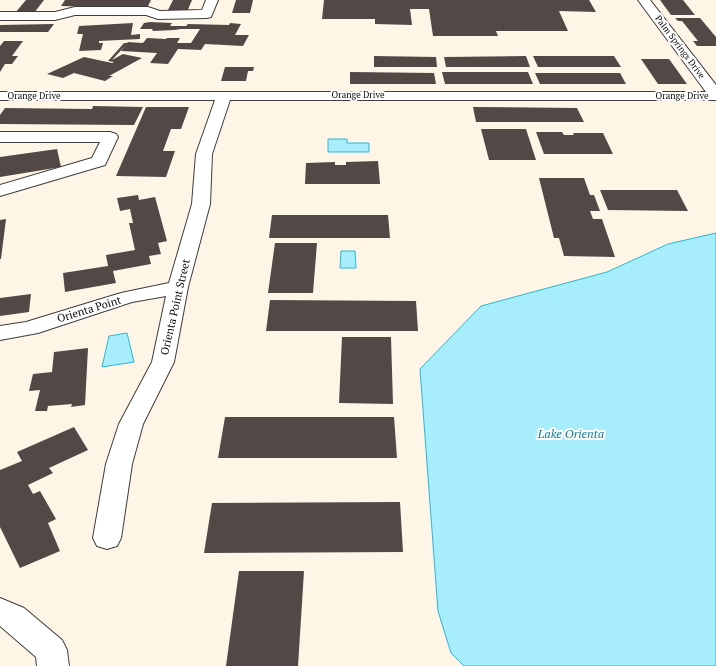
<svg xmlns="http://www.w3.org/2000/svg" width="716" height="666" font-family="'PT Serif',serif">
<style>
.water{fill:#a8edfb;stroke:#2ab6d7}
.building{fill:#534846}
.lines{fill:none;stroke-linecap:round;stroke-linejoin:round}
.minor-casing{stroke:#3d3d3d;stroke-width:2}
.minor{fill:#fff;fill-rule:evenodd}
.labels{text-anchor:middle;stroke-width:4;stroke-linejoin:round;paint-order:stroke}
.far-street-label{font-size:9px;fill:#0a0a0a;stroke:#fff}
.street-label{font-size:11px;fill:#0a0a0a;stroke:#fff}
.water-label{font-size:12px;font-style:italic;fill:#0c7b9c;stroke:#fff}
</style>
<rect width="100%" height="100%" fill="#fff5e7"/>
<path class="water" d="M 328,139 L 347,139 L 347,143 L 369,143 L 369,152 L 328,152 Z
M 716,233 L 716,666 L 464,666 L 451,653 L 438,611 L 420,369 L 481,306 L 607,272 L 668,244 Z
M 341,251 L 355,251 L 356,268 L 340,268 Z
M 127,333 L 134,362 L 102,367 L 109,336 Z"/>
<path class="building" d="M 26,0 L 44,0 L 34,13 L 15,13 Z
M 65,0 L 151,0 L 148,6 L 118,6 L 117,8 L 61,6 Z
M 173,0 L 192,0 L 186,14 L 166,14 Z
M 236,0 L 253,0 L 250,13 L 232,13 Z
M 324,0 L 589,0 L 596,12 L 559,11 L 568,31 L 496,31 L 498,36 L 433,36 L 429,9 L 410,9 L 412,25 L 375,24 L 375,19 L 322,19 Z
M 660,0 L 683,0 L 695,15 L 671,15 Z
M 675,18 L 700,18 L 716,37 L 716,46 L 697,46 L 693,41 L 698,41 L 682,21 L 678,21 Z
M 150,22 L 172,23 L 170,26 L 186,26 L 188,24 L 229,25 L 230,23 L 241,24 L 235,35 L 249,35 L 243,46 L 205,44 L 201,50 L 178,49 L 168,64 L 150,63 L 157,53 L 121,51 L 125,46 L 112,60 L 123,54 L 142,58 L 109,76 L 113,76 L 105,81 L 74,73 L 63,78 L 47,74 L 84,57 L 112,63 L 114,62 L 108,61 L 124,43 L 128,43 L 127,42 L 143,43 L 147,38 L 166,39 L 167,38 L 180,38 L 177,43 L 191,43 L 200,29 L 181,29 L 174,30 L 153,31 L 152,29 L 140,29 L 144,23 Z
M 133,23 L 131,35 L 140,34 L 140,39 L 99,41 L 99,43 L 103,43 L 101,50 L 79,51 L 83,34 L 77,34 L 79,26 Z
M 54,24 L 48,32 L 0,32 L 0,25 Z
M 4,41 L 23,41 L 12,56 L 18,56 L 12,64 L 5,64 L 0,72 L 0,46 Z
M 374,56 L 436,57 L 437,67 L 374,67 Z
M 526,56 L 530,67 L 446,67 L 444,57 Z
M 533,56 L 614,56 L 621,67 L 538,67 Z
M 641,59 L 669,59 L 687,84 L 658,84 Z
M 225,67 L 254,67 L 253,71 L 248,71 L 246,81 L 221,81 Z
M 350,72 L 434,73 L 436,84 L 350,84 Z
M 442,72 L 528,72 L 533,84 L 445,84 Z
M 535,73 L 620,73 L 626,84 L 540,84 Z
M 93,106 L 143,107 L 134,125 L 0,124 L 0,115 L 5,108 L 92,109 Z
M 146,107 L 189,107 L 181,129 L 171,129 L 163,151 L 175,151 L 166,177 L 116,176 Z
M 473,107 L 577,108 L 584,122 L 476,122 Z
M 481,129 L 526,129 L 536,160 L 489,160 Z
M 536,132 L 562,132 L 564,135 L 574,135 L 573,133 L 603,133 L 613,154 L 544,154 Z
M 57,149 L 61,167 L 0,177 L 0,157 Z
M 378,161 L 380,184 L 305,184 L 306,163 L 335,162 L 335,165 L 346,165 L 346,162 Z
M 539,178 L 584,178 L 590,195 L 594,195 L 600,211 L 590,211 L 593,219 L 602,219 L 615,257 L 564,256 L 559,238 L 554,238 Z
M 600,190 L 677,190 L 688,211 L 608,210 Z
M 138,195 L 139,200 L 155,197 L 167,241 L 158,243 L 161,254 L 149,256 L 151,264 L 113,271 L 116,283 L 65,292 L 63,273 L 108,266 L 106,255 L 135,250 L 129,223 L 133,223 L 130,209 L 120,211 L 117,198 Z
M 272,215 L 388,215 L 390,238 L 269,238 Z
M 6,219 L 1,259 L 0,259 L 0,220 Z
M 275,243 L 317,243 L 313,293 L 268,293 Z
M 31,294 L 29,312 L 0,316 L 0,298 Z
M 270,300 L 416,301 L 418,331 L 266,331 Z
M 342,337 L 391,337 L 393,404 L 339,403 Z
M 88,348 L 85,405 L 71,407 L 72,404 L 48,406 L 47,411 L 35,411 L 40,390 L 29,391 L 33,374 L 52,372 L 54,352 Z
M 225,417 L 394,417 L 397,458 L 218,458 Z
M 74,427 L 88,450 L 49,468 L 53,473 L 28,485 L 33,494 L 40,491 L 56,519 L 48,523 L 60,551 L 20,568 L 0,527 L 0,470 L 22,461 L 17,452 Z
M 400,502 L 403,552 L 204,553 L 212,503 Z
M 239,571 L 304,571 L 298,666 L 226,666 Z"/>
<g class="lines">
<g class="minor-casing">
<path id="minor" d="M 206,0 L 218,0 L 211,17 L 207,18 L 158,19 L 146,15 L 75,15 L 55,20 L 0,20 L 0,12 L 55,12 L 75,7 L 148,7 L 160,11 L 202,10 Z
M 638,0 L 650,0 L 716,85 L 716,100 L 230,100 L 212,154 L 210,204 L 188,287 L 174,362 L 143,424 L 132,464 L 121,538 L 117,546 L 107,549 L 97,546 L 93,538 L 106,464 L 119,424 L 152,362 L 166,296 L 132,302 L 38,333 L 0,340 L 0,326 L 26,322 L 121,293 L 169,283 L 192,204 L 196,154 L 215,100 L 0,100 L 0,92 L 706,92 Z
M 0,132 L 110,132 L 116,134 L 118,137 L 105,165 L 0,196 L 0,185 L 92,158 L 100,142 L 0,142 Z
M 0,598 L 24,608 L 62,640 L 67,650 L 69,666 L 37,666 L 36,657 L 0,626 Z"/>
</g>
<use href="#minor" class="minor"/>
</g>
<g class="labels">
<g class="far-street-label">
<text transform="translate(680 47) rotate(53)" y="3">Palm Springs Drive</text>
<text x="358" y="98">Orange Drive</text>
<text x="34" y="99">Orange Drive</text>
<text x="682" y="99">Orange Drive</text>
</g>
<g class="street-label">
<text transform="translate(175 307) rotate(-77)" y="4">Orienta Point Street</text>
<text transform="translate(89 309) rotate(-17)" y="4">Orienta Point</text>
</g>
<g class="water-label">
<text x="571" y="438">Lake Orienta</text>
</g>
</g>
</svg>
